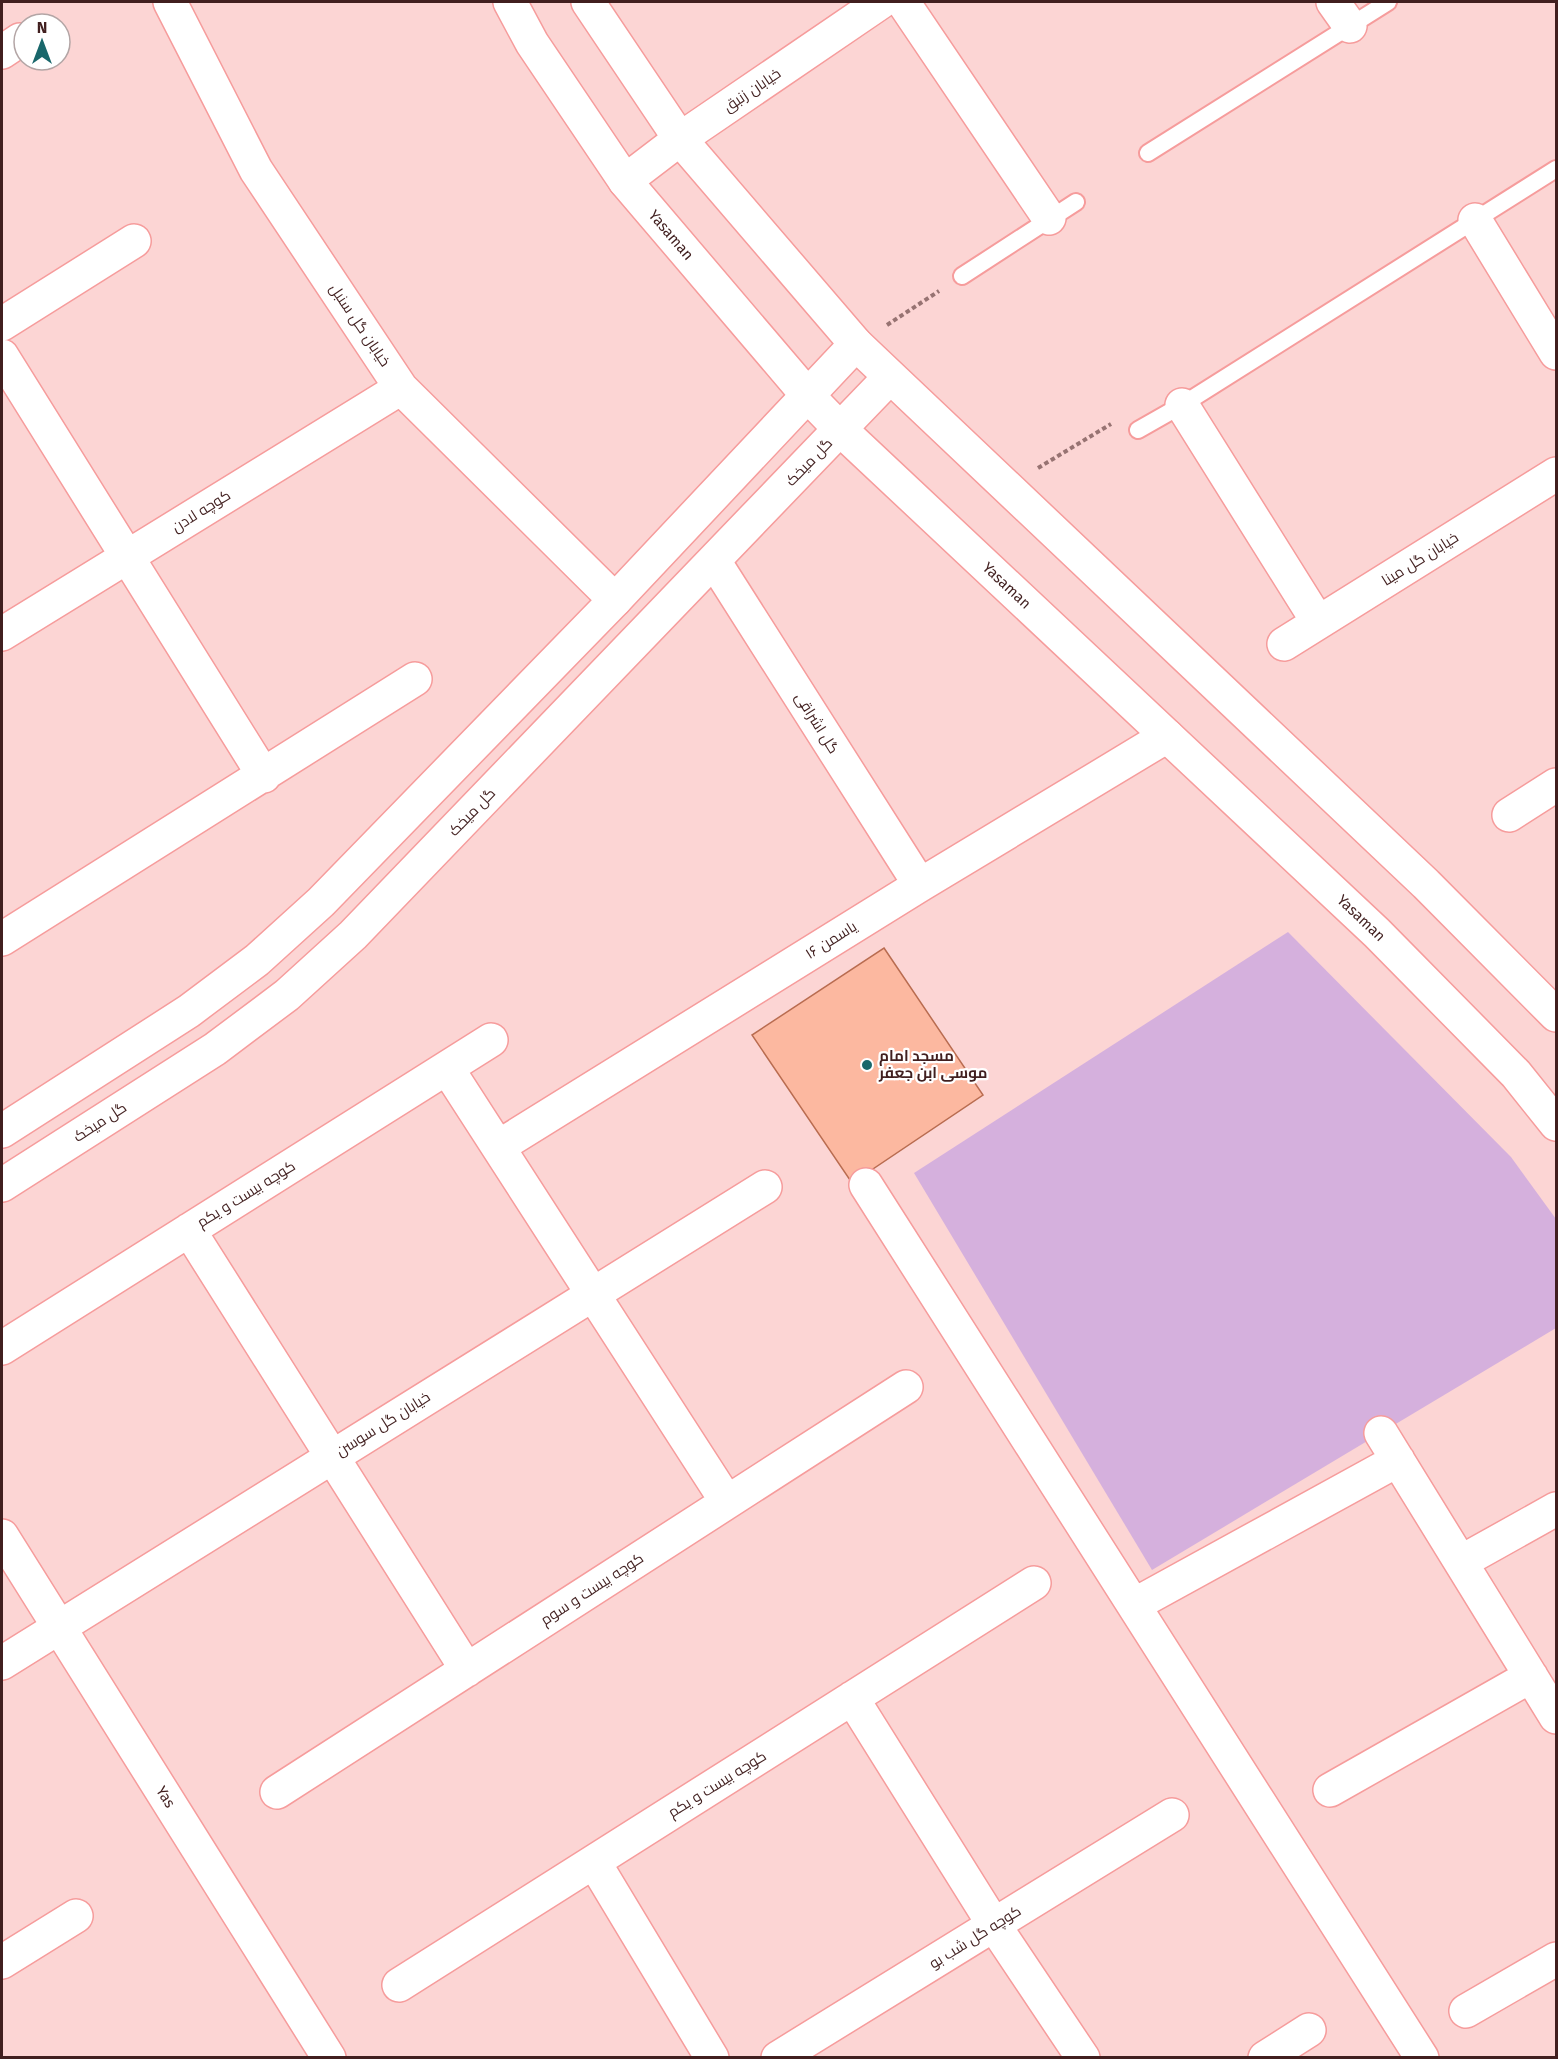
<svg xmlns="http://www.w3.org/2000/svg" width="1558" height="2059" font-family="'Fira Sans',Cairo,sans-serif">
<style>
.green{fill:#d5b0dd}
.building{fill:#fcb8a0;stroke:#b96c50;stroke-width:1.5}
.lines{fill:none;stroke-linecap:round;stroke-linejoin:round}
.lane-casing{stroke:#f69c9c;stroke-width:20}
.street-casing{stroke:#f69c9c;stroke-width:36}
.secondary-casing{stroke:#f69c9c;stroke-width:36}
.path{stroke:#977372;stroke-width:4;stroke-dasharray:4.5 3;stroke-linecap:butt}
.lane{stroke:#fff;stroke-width:16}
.street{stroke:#fff;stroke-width:33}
.secondary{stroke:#fff;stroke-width:33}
.poi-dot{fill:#19676b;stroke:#fff;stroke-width:2}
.labels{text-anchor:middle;stroke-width:4.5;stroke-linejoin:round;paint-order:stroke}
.street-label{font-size:15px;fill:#411f1f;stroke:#fff}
.poi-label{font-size:15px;font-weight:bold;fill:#411f1f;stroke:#fff;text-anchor:start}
</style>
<rect width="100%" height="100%" fill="#fcd5d4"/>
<path class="green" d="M 1288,932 L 1511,1157 L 1556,1219 L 1556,1328 L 1152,1570 L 914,1173 Z"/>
<path class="building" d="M 884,948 L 983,1095 L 852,1183 L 752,1035 Z"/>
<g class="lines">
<g class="lane-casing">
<path id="lane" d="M 1148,153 L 1388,2
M 962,276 L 1076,202
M 1138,430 L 1182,405 L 1556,169"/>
</g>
<g class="street-casing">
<path id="street" d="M 170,2 L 256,170 L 401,388 L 615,600
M 903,2 L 1049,218
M 1333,2 L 1350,26
M 2,52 L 20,40
M 625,181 L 680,139 L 881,2
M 1475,220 L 1556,353
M 2,324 L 134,241
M 2,356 L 264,776
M 1182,405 L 1318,622
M 714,561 L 920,885
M 2,634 L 401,388
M 1284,644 L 1556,474
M 1509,815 L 1556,785
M 2,939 L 415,679
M 447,1068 L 727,1502
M 498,1147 L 920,885 L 1167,736
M 866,1185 L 1422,2058
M 189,1230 L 467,1670
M 2,1348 L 491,1040
M 1381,1433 L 1556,1717
M 1461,1562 L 1556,1509
M 1134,1605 L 1398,1460
M 2,1663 L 765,1187
M 852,1698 L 994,1925 L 1083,2058
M 1330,1790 L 1531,1676
M 277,1792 L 906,1387
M 594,1862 L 712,2058
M 2,1962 L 76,1916
M 399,1985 L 1034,1583
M 1466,2011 L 1556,1959
M 778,2058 L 1172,1815
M 1265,2058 L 1309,2030"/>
</g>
<g class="secondary-casing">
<g id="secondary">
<path id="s1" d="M 510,2 L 532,43 L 625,181 L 809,397 L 841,430 L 1377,933 L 1516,1074 L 1556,1124"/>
<path d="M 588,2 L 680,139 L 856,344 L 1426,884 L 1556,1015"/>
<path d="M 2,1131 L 189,1011 L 257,960 L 321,902 L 615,600 L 856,344"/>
<path d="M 2,1185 L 215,1049 L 287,995 L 353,935 L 890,377"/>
<path id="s2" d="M 2,1536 L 329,2058"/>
</g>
</g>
<path class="path" d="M 887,325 L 939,291
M 1038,468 L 1111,424"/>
<use href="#lane" class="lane"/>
<use href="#street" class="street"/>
<use href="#secondary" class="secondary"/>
</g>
<circle class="poi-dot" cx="867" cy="1065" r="6"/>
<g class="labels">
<g class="street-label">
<text transform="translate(752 90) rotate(-34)" y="5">خیابان زنبق</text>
<text dy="5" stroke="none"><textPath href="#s1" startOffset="284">Yasaman</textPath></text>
<text transform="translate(360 325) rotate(56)" y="5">خیابان گل سنبل</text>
<text transform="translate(809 462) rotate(-46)" y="5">گل میخک</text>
<text transform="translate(201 511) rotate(-32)" y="5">کوچه لادن</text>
<text transform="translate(1420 559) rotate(-32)" y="5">خیابان گل مینا</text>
<text dy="5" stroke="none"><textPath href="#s1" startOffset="770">Yasaman</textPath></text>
<text transform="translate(817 723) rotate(58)" y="5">گل اشراقی</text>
<text transform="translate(472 812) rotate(-46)" y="5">گل میخک</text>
<text dy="5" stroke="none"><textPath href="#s1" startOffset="1256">Yasaman</textPath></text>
<text transform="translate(831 940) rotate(-32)" y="5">یاسمن ۱۶</text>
<text transform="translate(100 1122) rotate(-33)" y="5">گل میخک</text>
<text transform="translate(246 1194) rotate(-32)" y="5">کوچه بیست و یکم</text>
<text transform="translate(383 1424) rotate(-32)" y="5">خیابان گل سوسن</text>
<text transform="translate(592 1589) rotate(-33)" y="5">کوچه بیست و سوم</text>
<text transform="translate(717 1784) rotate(-32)" y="5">کوچه بیست و یکم</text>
<text dy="5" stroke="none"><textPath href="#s2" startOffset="308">Yas</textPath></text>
<text transform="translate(975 1937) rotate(-32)" y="5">کوچه گل شب بو</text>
</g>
<g class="poi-label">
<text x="879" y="1061">مسجد امام<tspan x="879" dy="17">موسی ابن جعفر</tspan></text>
</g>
</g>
<rect width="1558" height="2059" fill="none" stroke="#411f1f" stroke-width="6"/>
<g transform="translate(42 42)"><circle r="28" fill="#ffffff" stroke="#b3a5a5" stroke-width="1.5"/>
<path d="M0-4.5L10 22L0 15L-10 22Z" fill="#19676b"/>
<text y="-9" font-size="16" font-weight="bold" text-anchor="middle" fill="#411f1f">N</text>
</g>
</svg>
